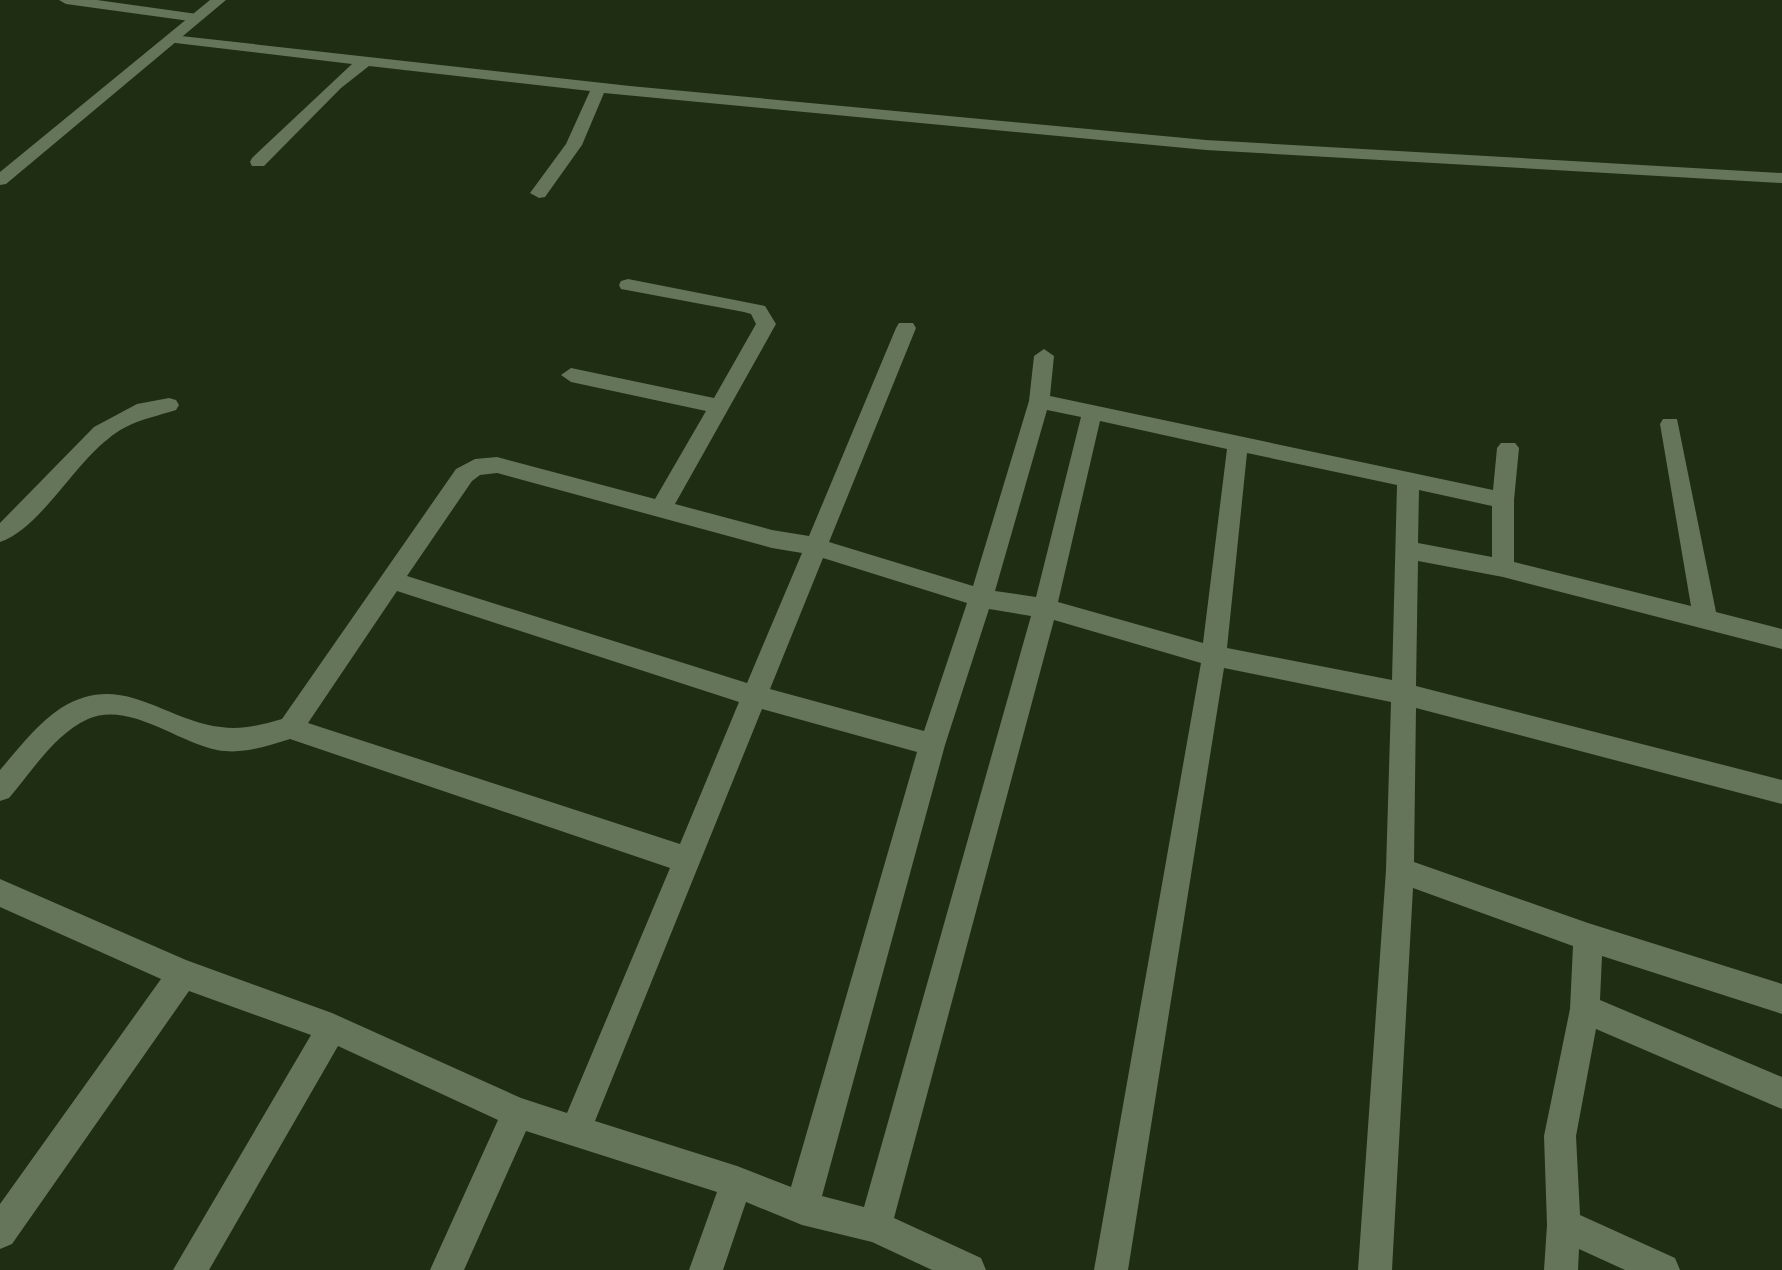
<svg xmlns="http://www.w3.org/2000/svg" width="1782" height="1270" font-family="Inter,sans-serif">
<style>
.lines{fill:none;stroke-linecap:round;stroke-linejoin:round}
.lane{fill:#657559;fill-rule:evenodd}
.street{fill:#657559;fill-rule:evenodd}
.secondary{fill:#657559;fill-rule:evenodd}
</style>
<rect width="100%" height="100%" fill="#1f2d13"/>
<g class="lines">
<path class="lane" d="M 169,398 L 176,400 L 179,405 L 176,410 C 151,418 129,421 108,439 C 73,466 39,529 0,542 L 0,523 L 94,427 L 137,404 Z"/>
<path class="street" d="M 59,0 L 97,0 L 197,14 L 204,18 L 197,22 L 66,4 Z
M 172,35 L 630,86 L 1206,140 L 1782,173 L 1782,183 L 1206,150 L 604,93 L 582,145 L 545,197 L 539,198 L 530,193 L 566,144 L 590,91 L 369,66 L 341,88 L 264,166 L 252,166 L 250,162 L 252,158 L 352,64 L 167,42 L 165,39 Z
M 628,279 L 765,306 L 776,324 L 675,504 L 772,530 L 809,536 L 896,328 L 899,323 L 913,323 L 916,328 L 829,542 L 973,586 L 1029,401 L 1034,356 L 1044,349 L 1054,356 L 1050,396 L 1493,490 L 1497,448 L 1501,443 L 1515,443 L 1519,448 L 1514,500 L 1514,562 L 1691,606 L 1660,424 L 1663,419 L 1677,419 L 1716,612 L 1782,629 L 1782,649 L 1503,577 L 1418,561 L 1416,686 L 1782,780 L 1782,804 L 1416,708 L 1414,862 L 1588,923 L 1782,984 L 1782,1014 L 1602,956 L 1600,1000 L 1782,1077 L 1782,1109 L 1596,1029 L 1576,1136 L 1580,1215 L 1675,1258 L 1680,1270 L 1625,1270 L 1579,1249 L 1578,1270 L 1544,1270 L 1547,1225 L 1544,1136 L 1570,1009 L 1573,946 L 1413,888 L 1392,1270 L 1358,1270 L 1386,870 L 1391,702 L 1224,668 L 1128,1270 L 1094,1270 L 1201,663 L 1054,620 L 894,1218 L 981,1258 L 986,1270 L 932,1270 L 872,1242 L 802,1225 L 746,1202 L 723,1270 L 689,1270 L 717,1192 L 526,1131 L 464,1270 L 430,1270 L 498,1120 L 338,1046 L 209,1270 L 173,1270 L 311,1035 L 189,991 L 12,1244 L 0,1249 L 0,1204 L 161,979 L 0,907 L 0,879 L 186,960 L 332,1013 L 521,1098 L 567,1113 L 670,868 L 290,739 C 266,746 243,755 217,750 C 177,742 129,701 88,719 C 55,734 32,771 9,798 L 0,801 L 0,770 C 19,748 37,724 61,708 C 121,670 163,720 221,727 C 242,730 261,725 282,719 L 456,469 L 475,459 L 497,457 L 655,499 L 706,411 L 571,382 L 561,375 L 571,368 L 714,398 L 756,324 L 751,314 L 744,312 L 621,289 L 619,285 L 621,281 ZM 1047,410 L 1081,417 L 1036,597 L 995,591 ZM 1100,421 L 1227,449 L 1203,643 L 1058,602 ZM 1247,453 L 1397,485 L 1392,680 L 1227,648 ZM 497,473 L 772,548 L 802,553 L 747,683 L 407,576 L 472,481 L 480,475 ZM 1419,490 L 1492,506 L 1492,557 L 1418,543 ZM 823,558 L 967,603 L 924,731 L 770,689 ZM 397,591 L 739,702 L 680,844 L 308,723 ZM 989,609 L 1031,616 L 864,1207 L 822,1196 L 945,745 ZM 762,709 L 917,752 L 791,1187 L 737,1166 L 595,1121 Z"/>
<path class="secondary" d="M 210,0 L 226,0 L 6,184 L 0,185 L 0,172 Z"/>
</g>
</svg>
